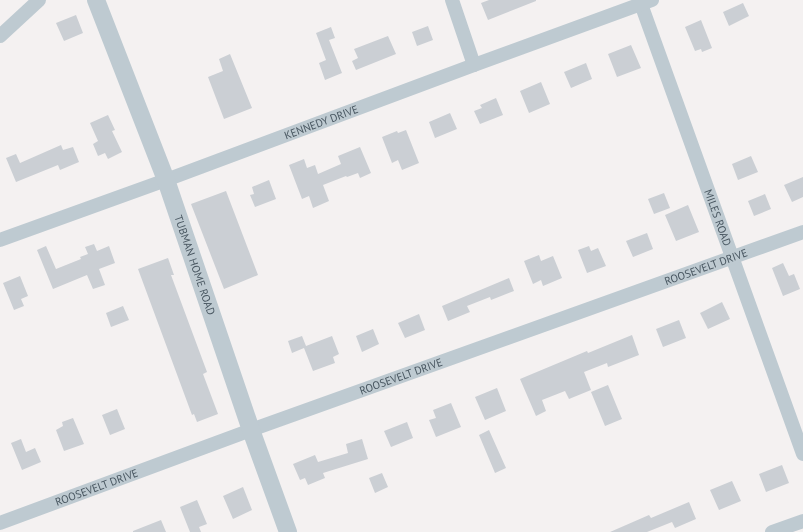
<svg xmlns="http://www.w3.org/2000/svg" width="803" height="532" font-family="'PT Sans',sans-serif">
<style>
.building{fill:#cbcfd4}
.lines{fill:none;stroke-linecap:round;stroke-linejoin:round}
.minor{stroke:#becad1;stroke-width:14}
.tertiary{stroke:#becad1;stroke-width:18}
.labels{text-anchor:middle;stroke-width:3;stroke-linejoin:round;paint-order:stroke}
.street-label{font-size:11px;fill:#485660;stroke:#fff}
</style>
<rect width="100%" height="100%" fill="#f4f1f1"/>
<path class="building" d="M 489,0 L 536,0 L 536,1 L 488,20 L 481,3 Z
M 743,3 L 749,16 L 729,26 L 723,12 Z
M 76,15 L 83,33 L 64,41 L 56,23 Z
M 701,20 L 712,48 L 702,52 L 701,49 L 695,51 L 685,27 Z
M 428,26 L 433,40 L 417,46 L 412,32 Z
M 331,27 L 335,38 L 329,40 L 342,73 L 325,80 L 319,63 L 326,60 L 316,33 Z
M 388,36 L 396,54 L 356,70 L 352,61 L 358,58 L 354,49 Z
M 631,45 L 641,68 L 617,77 L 608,54 Z
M 230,54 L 252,108 L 224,119 L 208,77 L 223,71 L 219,59 Z
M 586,63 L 592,79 L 571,88 L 564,72 Z
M 541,82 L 550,104 L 529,113 L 520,91 Z
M 496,98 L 503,115 L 480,124 L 474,111 L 482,108 L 480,105 Z
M 450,113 L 457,129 L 435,138 L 429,122 Z
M 108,115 L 115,130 L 112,131 L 122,152 L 108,159 L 105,153 L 98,156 L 93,144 L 98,141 L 90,123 Z
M 406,130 L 419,163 L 402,170 L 398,160 L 392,163 L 382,137 L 397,131 L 398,133 Z
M 61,145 L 63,150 L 73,147 L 79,162 L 60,170 L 58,165 L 16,182 L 6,158 L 16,154 L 20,163 Z
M 360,147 L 371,173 L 360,178 L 358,173 L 347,177 L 346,176 L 323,185 L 329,201 L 313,208 L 309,196 L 302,199 L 289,165 L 304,159 L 307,168 L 315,165 L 318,174 L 341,164 L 338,156 Z
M 751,156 L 758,172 L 738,180 L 732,164 Z
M 803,177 L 803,197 L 792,202 L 784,185 Z
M 269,180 L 276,199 L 255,207 L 250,195 L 254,194 L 252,187 Z
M 226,191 L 258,275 L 224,289 L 191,204 Z
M 664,193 L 670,208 L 654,214 L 648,199 Z
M 765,194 L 771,209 L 754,216 L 748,201 Z
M 688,205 L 699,232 L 676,241 L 665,215 Z
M 647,233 L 653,249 L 633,257 L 626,241 Z
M 94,244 L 97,251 L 109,246 L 115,263 L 99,269 L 105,285 L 93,289 L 87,275 L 53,289 L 37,250 L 46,246 L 56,269 L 81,259 L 80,257 L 88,254 L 85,247 Z
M 589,246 L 591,251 L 598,248 L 606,266 L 587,273 L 578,250 Z
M 539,255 L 541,261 L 553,256 L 562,278 L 543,286 L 541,280 L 533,284 L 524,261 Z
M 168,258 L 174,275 L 171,275 L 207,372 L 203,374 L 218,414 L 197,422 L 194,414 L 192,415 L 138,269 Z
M 783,263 L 789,276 L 794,274 L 800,289 L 783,296 L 772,268 Z
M 20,276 L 28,296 L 21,299 L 24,306 L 14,310 L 3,283 Z
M 509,278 L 514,291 L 491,300 L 490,297 L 467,306 L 470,312 L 448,321 L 442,306 Z
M 722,302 L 730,319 L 708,329 L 700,313 Z
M 123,306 L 129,320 L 111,327 L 106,313 Z
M 419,314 L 425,330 L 405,338 L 398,323 Z
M 679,320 L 686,338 L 663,347 L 656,329 Z
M 373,329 L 379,344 L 362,352 L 356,336 Z
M 632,335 L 639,355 L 608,367 L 607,363 L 584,372 L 591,390 L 569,399 L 565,391 L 542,400 L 546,411 L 536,416 L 520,379 L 587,351 L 588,353 Z
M 302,336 L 306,346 L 332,336 L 339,354 L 333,357 L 335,363 L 313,371 L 304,348 L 292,353 L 288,341 Z
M 608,385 L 622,419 L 605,426 L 591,392 Z
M 497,388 L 506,411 L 485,420 L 475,397 Z
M 451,403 L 461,427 L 436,437 L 429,420 L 436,418 L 433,410 Z
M 117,409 L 125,429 L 110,435 L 102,415 Z
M 73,418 L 84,444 L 64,451 L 56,430 L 63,426 L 62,422 Z
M 407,422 L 413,438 L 391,447 L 384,431 Z
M 489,430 L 506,468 L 495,473 L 479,435 Z
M 21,439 L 26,452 L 35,448 L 41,462 L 22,470 L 11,443 Z
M 362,439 L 368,459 L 323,473 L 325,478 L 308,485 L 305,478 L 300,480 L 293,464 L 315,455 L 318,462 L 348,453 L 346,444 Z
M 782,465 L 789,483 L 766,492 L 759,474 Z
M 382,473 L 388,487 L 375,493 L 369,478 Z
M 732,481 L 741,501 L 719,510 L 710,490 Z
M 243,487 L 252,510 L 233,519 L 223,496 Z
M 197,500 L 207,524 L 199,527 L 201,532 L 190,532 L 180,507 Z
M 689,502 L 696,519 L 675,528 L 672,522 L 647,532 L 610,532 L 649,515 L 651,518 Z
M 161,520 L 166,532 L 133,532 L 133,531 Z"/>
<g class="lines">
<g class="minor">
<path d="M 452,0 L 474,65"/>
<path id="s1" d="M 641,4 L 803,454"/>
<path d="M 0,36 L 39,0"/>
<path id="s2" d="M 0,240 L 166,180 L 474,65 L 652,0"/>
<path id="s3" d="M 0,523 L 251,430 L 803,232"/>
<path d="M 772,532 L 803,521"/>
</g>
<path class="tertiary" id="s4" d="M 96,0 L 166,180 L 251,430 L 288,532"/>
</g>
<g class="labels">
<g class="street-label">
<text dy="4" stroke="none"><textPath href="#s2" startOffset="342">KENNEDY DRIVE</textPath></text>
<text dy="4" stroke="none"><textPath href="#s1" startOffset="227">MILES ROAD</textPath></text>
<text dy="4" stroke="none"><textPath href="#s4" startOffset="283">TUBMAN HOME ROAD</textPath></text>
<text dy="4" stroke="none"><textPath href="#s3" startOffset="751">ROOSEVELT DRIVE</textPath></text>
<text dy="4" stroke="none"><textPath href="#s3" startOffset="427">ROOSEVELT DRIVE</textPath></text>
<text dy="4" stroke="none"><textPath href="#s3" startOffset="103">ROOSEVELT DRIVE</textPath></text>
</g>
</g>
</svg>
